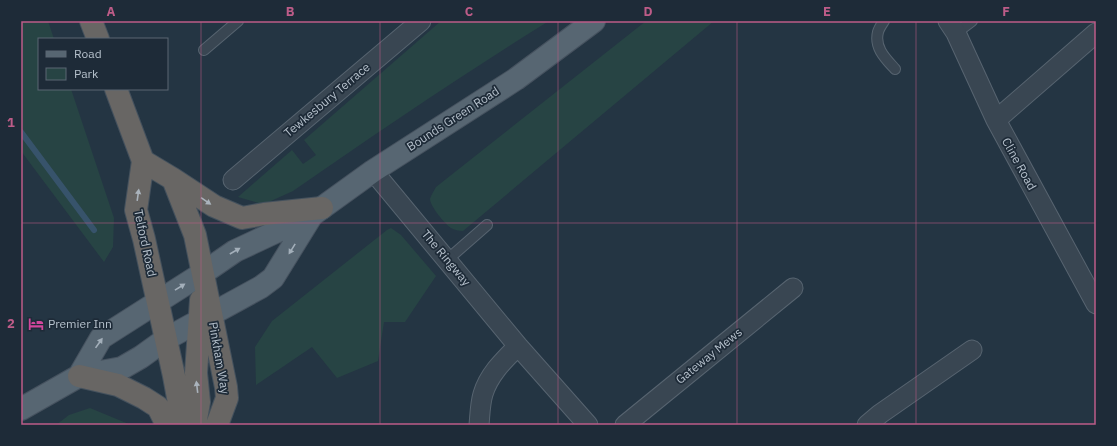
<svg xmlns="http://www.w3.org/2000/svg" width="1117" height="446" font-family="'IBM Plex Sans',sans-serif">
<style>
.green{fill:#274444}
.lines{fill:none;stroke-linecap:round;stroke-linejoin:round}
.stream{stroke:#37536b;stroke-width:6}
.service-casing{stroke:#576470;stroke-width:12}
.minor-casing{stroke:#576470;stroke-width:21}
.primary-casing{stroke:#46525f;stroke-width:24}
.trunk-casing{stroke:#44515d;stroke-width:24}
.service{stroke:#394652;stroke-width:10}
.minor{stroke:#394652;stroke-width:19}
.primary{stroke:#576672;stroke-width:22}
.trunk{stroke:#686664;stroke-width:22}
.oneway{fill:#aab3bc}
.oneway2{fill:#a3afba}
.grid{fill:none;stroke:#bd5c88;stroke-width:1;stroke-opacity:0.55}
.labels{text-anchor:middle;stroke-width:3.5;stroke-linejoin:round;paint-order:stroke}
.street-label{font-size:12px;fill:#b6c1cc;stroke:#1e2b38}
.poi-label{font-size:12px;fill:#b6c1cc;stroke:#1e2b38;text-anchor:start}
.neatline{fill:none;stroke:#bd5c88;stroke-width:1.5}
.grid-label{font-size:13px;text-anchor:middle;font-weight:bold;fill:#bd5c88}
</style>
<rect width="100%" height="100%" fill="#243543"/>
<path class="green" d="M 21,21 L 48,21 L 54,39 L 39,39 L 39,89 L 71,89 L 114,218 L 113,247 L 104,262 L 21,151 Z
M 441,21 L 549,21 C 462,75 377,133 293,191 L 271,201 L 262,204 L 238,197 L 292,150 L 303,164 L 316,155 L 304,140 Z
M 646,21 L 714,21 L 463,231 C 459,231 454,230 451,228 C 445,224 430,206 430,199 C 431,195 434,191 436,187 Z
M 391,228 L 401,235 L 436,276 L 405,322 L 384,322 L 378,361 L 337,378 L 312,347 L 256,385 L 255,347 L 272,321 L 387,230 Z
M 90,408 L 131,425 L 56,425 L 69,415 Z"/>
<g class="lines">
<path class="stream" d="M 21,132 L 94,230"/>
<g class="service-casing">
<path id="service" d="M 884,21 C 882,24 879,28 878,32 C 874,48 886,59 895,69
M 956,33 L 972,21
M 204,50 L 238,21
M 447,260 L 487,225"/>
</g>
<g class="minor-casing">
<path id="minor" d="M 948,21 L 956,33 L 996,120 L 1096,304
M 996,120 L 1096,33
M 373,171 L 518,346 L 588,425
M 233,180 L 421,21
M 479,425 C 480,415 480,404 483,394 C 489,374 504,360 518,346
M 625,425 L 793,288
M 867,425 L 880,414 L 972,350"/>
</g>
<g class="primary-casing">
<path id="primary" d="M 79,376 L 101,338 L 203,273 L 235,251 L 312,215 L 373,171 L 516,79 L 594,21
M 21,409 L 79,376 L 122,368 L 141,357 L 166,339 L 261,287 L 273,278 L 312,215"/>
</g>
<g class="trunk-casing">
<path id="trunk" d="M 91,21 L 98,39
M 116,89 L 143,161 L 136,210 L 144,239 L 174,376 L 179,403 L 185,425
M 143,161 L 173,179 L 214,206 L 242,218 L 264,214 L 322,208
M 173,179 L 195,235 L 226,387 L 227,398 L 217,425
M 79,376 L 118,385 L 144,398 L 158,407 L 167,425
M 195,425 L 199,402 L 196,373 L 201,300"/>
</g>
<use href="#service" class="service"/>
<use href="#minor" class="minor"/>
<use href="#primary" class="primary"/>
<use href="#trunk" class="trunk"/>
</g>
<defs><path id="oneway-solid" d="M-6-.8H1V-3.2L6.5 0L1 3.2V.8H-6Z"/></defs>
<g class="oneway">
<use href="#oneway-solid" transform="translate(138 195) rotate(-82)"/>
<use href="#oneway-solid" transform="translate(206 201) rotate(34)"/>
<use href="#oneway-solid" transform="translate(197 387) rotate(-97)"/>
</g>
<g class="oneway2">
<use href="#oneway-solid" transform="translate(292 249) rotate(122)"/>
<use href="#oneway-solid" transform="translate(235 251) rotate(-30)"/>
<use href="#oneway-solid" transform="translate(180 287) rotate(-32)"/>
<use href="#oneway-solid" transform="translate(99 343) rotate(-55)"/>
</g>
<path class="grid" d="M 201,21 L 201,425M 380,21 L 380,425M 558,21 L 558,425M 737,21 L 737,425M 916,21 L 916,425M 21,223 L 1096,223"/>
<defs>
<g id="hotel-bare" transform="scale(1.2)"><path d="M-6-4.5h1.5V1H6V5H4.5V3h-9V5H-6ZM-4 0a1.8 1.8 0 1 1 3.6 0ZM.5 0V-2.5h3Q6-2.5 6 0Z" fill="#d1479c" stroke="#1e2b38" stroke-width="2.5" paint-order="stroke"/></g>
</defs>
<g fill-rule="evenodd">
<use href="#hotel-bare" x="36" y="324"/>
</g>
<g class="labels">
<g class="street-label">
<text transform="translate(327 100) rotate(-40)" y="4">Tewkesbury Terrace</text>
<text transform="translate(453 119) rotate(-33)" y="4">Bounds Green Road</text>
<text transform="translate(1019 164) rotate(61)" y="4">Cline Road</text>
<text transform="translate(145 243) rotate(78)" y="4">Telford Road</text>
<text transform="translate(446 258) rotate(50)" y="4">The Ringway</text>
<text transform="translate(709 356) rotate(-39)" y="4">Gateway Mews</text>
<text transform="translate(219 358) rotate(80)" y="4">Pinkham Way</text>
</g>
<g class="poi-label">
<text x="48" y="328">Premier Inn</text>
</g>
</g>
<rect width="1117" height="446" fill="none" stroke="#1e2b38" stroke-width="44"/>
<rect x="38" y="38" width="130" height="52" fill="#1e2b38" stroke="#5b6773"/>
<rect x="46" y="51" width="20" height="6" fill="#576672" stroke="#5b6773"/>
<text x="74" y="58" font-size="12" fill="#b6c1cc">Road</text>
<rect x="46" y="68" width="20" height="12" fill="#274444" stroke="#5b6773"/>
<text x="74" y="78" font-size="12" fill="#b6c1cc">Park</text>
<rect x="22" y="22" width="1073" height="402" class="neatline"/>
<g class="grid-label">
<text x="111" y="16">A</text>
<text x="290" y="16">B</text>
<text x="469" y="16">C</text>
<text x="648" y="16">D</text>
<text x="827" y="16">E</text>
<text x="1006" y="16">F</text>
<text x="11" y="127">1</text>
<text x="11" y="328">2</text>
</g>
</svg>
